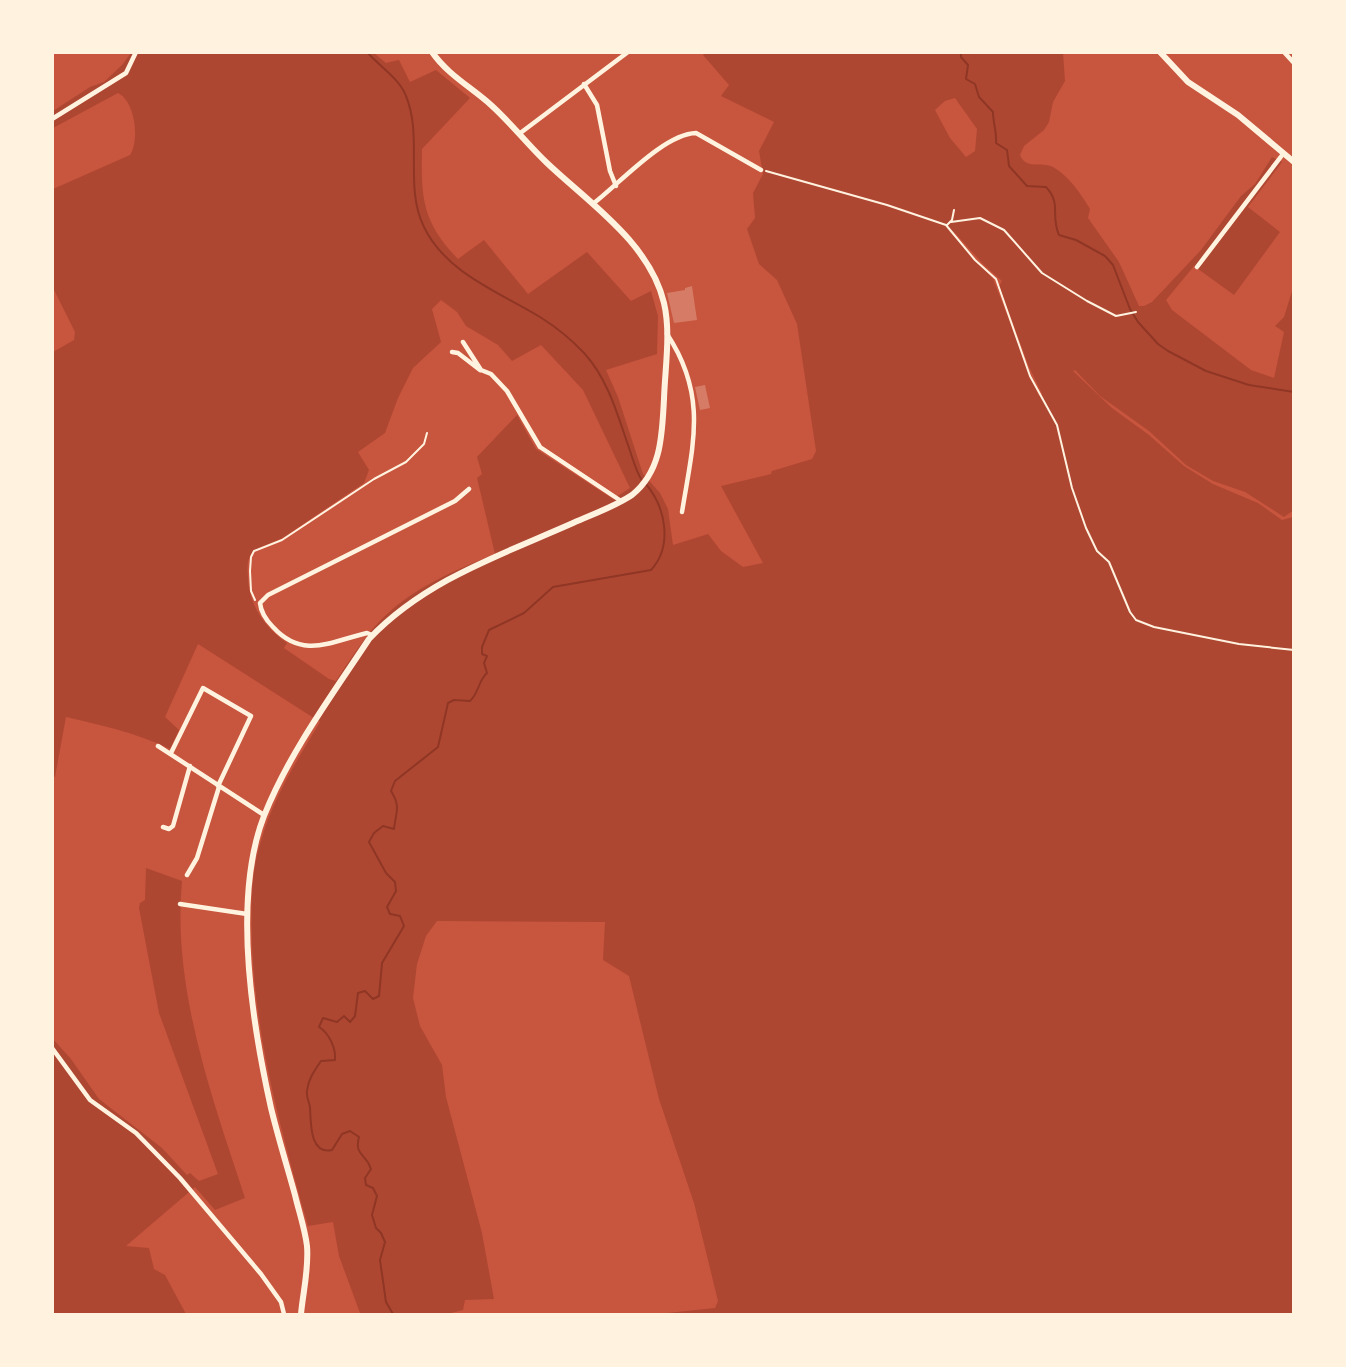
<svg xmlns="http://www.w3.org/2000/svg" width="1346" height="1367" font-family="Poppins,sans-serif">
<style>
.green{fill:#ae4732;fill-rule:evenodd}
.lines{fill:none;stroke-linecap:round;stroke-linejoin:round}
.stream{stroke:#8f3625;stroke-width:2}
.building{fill:#d67c66}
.path{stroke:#fff3e0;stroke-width:2}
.minor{stroke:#fff3e0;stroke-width:4.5}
.secondary{stroke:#fff3e0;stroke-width:6}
</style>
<rect width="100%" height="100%" fill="#c8553d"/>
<path class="green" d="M 131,53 L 374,53 L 386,63 L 399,60 L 410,82 L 436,70 L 470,98 L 422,149 C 421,198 422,222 458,259 L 484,240 L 528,294 L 587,252 L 631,301 L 651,291 L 658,316 L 657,354 L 606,370 L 618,397 L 643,474 L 660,493 L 668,509 L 673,545 L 708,534 L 721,551 L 743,567 L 763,563 L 721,486 L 771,474 L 772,471 L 812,459 L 816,451 L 797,324 L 777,280 L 759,264 L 747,229 L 755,218 L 753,193 L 763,174 L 759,151 L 774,122 L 721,96 L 729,85 L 703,55 L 706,53 L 1063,53 L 1065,81 L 1053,102 L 1049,122 L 1044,130 L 1024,146 L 1020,155 C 1026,170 1041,161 1053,167 C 1069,176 1081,194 1090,209 L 1088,218 L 1119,262 L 1139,306 L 1144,306 L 1152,302 L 1201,250 L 1241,196 L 1255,184 L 1272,157 L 1282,162 L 1248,207 L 1280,232 L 1234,295 L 1194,266 L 1166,300 L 1172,310 L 1251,370 L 1274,378 L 1284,332 L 1275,326 L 1284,317 L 1293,288 L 1294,510 L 1284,517 L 1245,492 L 1213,481 L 1186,465 L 1149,431 L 1100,396 L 1075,370 L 1073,371 L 1112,408 L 1149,435 L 1184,466 L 1213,484 L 1258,503 L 1282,520 L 1293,517 L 1293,1314 L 658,1314 L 715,1308 L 718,1301 L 694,1203 L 659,1099 L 629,976 L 603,960 L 605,922 L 437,921 L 426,936 L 417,964 L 413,998 L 420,1026 L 442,1065 L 446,1097 L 482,1233 L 494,1299 L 465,1300 L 463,1310 L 447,1314 L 363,1314 L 360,1313 L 339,1256 L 333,1222 L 308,1226 C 282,1134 256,1043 252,946 C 251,911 250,874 261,841 C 273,798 297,760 320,722 L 198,644 L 165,717 L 179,730 L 170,749 C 137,733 101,725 66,717 L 55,777 L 53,776 L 53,352 L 74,340 L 75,332 L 53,288 L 53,189 L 130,155 C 140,140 135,101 118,93 L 53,128 L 53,111 L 90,87 L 104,82 L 122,65 ZM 955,98 L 977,129 L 975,151 L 966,157 L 950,138 L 935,110 L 945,101 ZM 949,231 L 953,231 L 984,265 L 1002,281 L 999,286 L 1029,367 L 1042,394 L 1039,396 L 993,279 ZM 441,300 L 457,312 L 466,326 L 498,345 L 512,361 L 541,345 L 583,390 L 630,488 L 613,499 L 536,449 L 517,415 L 477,457 L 482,474 L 477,478 L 495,554 C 450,572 403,592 371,631 C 358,647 347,664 336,681 L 329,679 L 284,648 L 287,643 C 264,627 249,605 248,577 C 247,567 247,558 254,550 L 281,539 L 364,483 L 369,470 L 358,452 L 385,433 L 398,398 L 413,368 L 441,342 L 432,309 Z
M 146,868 L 182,881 C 172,989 212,1097 245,1198 L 215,1210 L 195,1187 L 126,1246 L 149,1248 L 154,1269 L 165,1275 L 186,1314 L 53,1314 L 52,1038 L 71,1059 L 99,1099 L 162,1148 L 187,1175 L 190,1173 L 199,1181 L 218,1174 L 159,1013 L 139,908 L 140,903 L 145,900 Z"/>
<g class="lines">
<path class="stream" d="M 367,52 C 379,66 400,79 406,96 C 423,137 404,187 424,227 C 446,273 499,292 540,317 C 556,327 572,340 585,354 C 608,380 617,413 628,445 C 632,456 635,469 641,479
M 961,52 L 961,57 L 968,65 L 966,79 L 975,84 L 979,97 L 993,112 C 993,123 997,132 996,143 L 1007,150 L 1009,166 L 1027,186 L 1046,187 C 1062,204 1050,215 1059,235 L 1076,240 L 1105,256 L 1113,265 L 1130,309 L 1138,322 L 1158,344 L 1168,351 L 1206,371 L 1249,385 L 1294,392
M 393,1314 L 386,1302 L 380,1260 L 385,1242 L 381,1233 L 376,1228 L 372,1215 L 377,1196 L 373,1188 L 366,1185 L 365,1178 L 371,1169 C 366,1153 354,1156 359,1137 L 350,1131 L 342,1134 L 332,1150 C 309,1155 311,1121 310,1107 C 309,1102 306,1096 307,1091 C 308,1079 315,1070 321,1061 L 335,1060 C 336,1048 329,1033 319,1027 L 323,1018 L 337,1022 L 344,1016 L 350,1022 L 355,1016 L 358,993 L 365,991 L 373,999 L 379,996 L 382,963 L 404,926 L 400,916 L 390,914 L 387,907 L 396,891 L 395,882 L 386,873 L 369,842 L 374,833 L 383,826 L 394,829 C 396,811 401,807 391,791 L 395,781 L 438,747 L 448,703 L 454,700 L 470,701 C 479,693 478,681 487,673 L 484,663 L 487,656 L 482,654 L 482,647 L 489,630 L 524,613 L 553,587 L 651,570 C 673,546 666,507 645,483"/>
</g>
<path class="building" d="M 692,286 L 697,320 L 674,323 L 667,293 L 685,290 L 685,288 Z
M 705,385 L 710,408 L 700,410 L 695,387 Z"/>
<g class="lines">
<path class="path" d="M 766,171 L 887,205 L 946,225 L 975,260 L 996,279 L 1030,376 L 1057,425 L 1072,488 L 1086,528 L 1097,551 L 1109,562 L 1130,612 L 1136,620 L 1154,627 L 1239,644 L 1294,650
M 951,222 L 980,218 L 1004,230 L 1042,273 L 1087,301 L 1116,316 L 1136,312
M 947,225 L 952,220 L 954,210
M 255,600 L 251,591 L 250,571 L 251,557 L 254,551 L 282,540 L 374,479 L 406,462 L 424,444 L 427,433"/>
<path class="minor" d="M 1284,52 L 1294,63
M 584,84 L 597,105 L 610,171 L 616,186
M 52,119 L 126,73 L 136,52
M 519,134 L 628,52
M 594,203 C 620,183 664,134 696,133 L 761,170
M 1197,267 L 1283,154
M 667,334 C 708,396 693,444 682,512
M 463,342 L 481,370 L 491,374 L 507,391 L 540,447 L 621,501
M 452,352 L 458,353 L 480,370
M 372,635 L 367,633 C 332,641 303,660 273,627 C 266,620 261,613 260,603 L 268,595 L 455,501 L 469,489
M 158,746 L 264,815
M 171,753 L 203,688 L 251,716 L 218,786
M 163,827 L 169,829 L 173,826 L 190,766
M 187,875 L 197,858 L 219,787
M 180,904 L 247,914
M 52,1048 L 90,1100 L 136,1133 L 180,1178 L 261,1274 L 281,1302 L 284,1314"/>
<path class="secondary" d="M 1160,52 L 1188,82 L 1238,115 L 1294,162
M 301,1314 C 303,1292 309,1269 307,1246 C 305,1229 299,1212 295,1195 C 287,1166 278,1137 271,1108 C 252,1023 232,899 264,816 C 289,753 332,695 369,639 C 425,580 501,555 573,523 C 593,514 614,507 632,495 C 662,471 662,434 664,399 C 665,368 671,333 664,303 C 650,243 588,202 547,163 C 527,144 511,123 491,105 C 471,87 448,75 432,52"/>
</g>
<rect width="1346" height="1367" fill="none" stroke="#fff3e0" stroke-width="108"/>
</svg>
